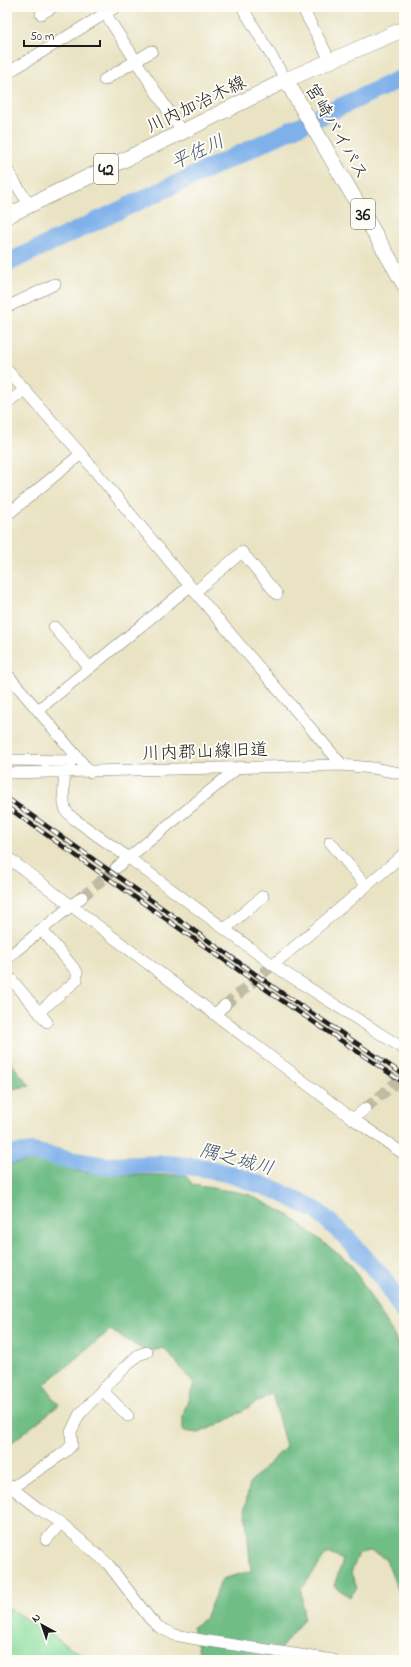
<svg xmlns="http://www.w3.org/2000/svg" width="411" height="1667" font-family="'Indie Flower','Klee One',sans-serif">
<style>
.green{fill:#8bde9f;stroke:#547d5e}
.forest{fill:#70bd86;stroke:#466c51}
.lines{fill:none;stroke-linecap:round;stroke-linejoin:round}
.river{stroke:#7eb0ea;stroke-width:18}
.minor-tunnel{stroke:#c0bba2;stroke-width:11;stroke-dasharray:11 5.5;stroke-linecap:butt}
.minor-casing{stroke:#828070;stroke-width:12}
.major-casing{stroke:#828070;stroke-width:16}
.minor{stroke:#fff;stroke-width:11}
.major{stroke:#fff;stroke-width:15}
.rail-casing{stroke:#1c1c1c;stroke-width:4.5}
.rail{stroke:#fdfcf7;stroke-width:3;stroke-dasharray:9;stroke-linecap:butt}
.labels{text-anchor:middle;stroke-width:4;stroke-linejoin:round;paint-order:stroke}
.shield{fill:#fdfcf7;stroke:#605f5e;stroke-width:1}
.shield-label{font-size:17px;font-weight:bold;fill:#1c1c1c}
.street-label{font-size:18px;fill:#1c1c1c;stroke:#fdfcf7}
.water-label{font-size:19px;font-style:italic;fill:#43576e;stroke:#fdfcf7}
</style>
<rect width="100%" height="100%" fill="#fdfcf7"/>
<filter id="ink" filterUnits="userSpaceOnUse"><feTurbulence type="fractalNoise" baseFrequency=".025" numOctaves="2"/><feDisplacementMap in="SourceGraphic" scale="8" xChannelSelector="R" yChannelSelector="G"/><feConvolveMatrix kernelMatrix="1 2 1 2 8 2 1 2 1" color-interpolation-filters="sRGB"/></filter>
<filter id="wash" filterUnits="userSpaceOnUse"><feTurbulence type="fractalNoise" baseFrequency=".012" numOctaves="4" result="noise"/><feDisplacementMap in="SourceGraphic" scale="16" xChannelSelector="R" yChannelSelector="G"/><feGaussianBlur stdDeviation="0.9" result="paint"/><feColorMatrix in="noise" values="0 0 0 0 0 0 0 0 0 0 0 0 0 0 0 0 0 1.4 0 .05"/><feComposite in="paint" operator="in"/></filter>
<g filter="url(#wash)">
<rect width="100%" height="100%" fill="#e9e3c3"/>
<path class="green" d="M 7,1607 L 90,1660 L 7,1660 Z"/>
<path class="forest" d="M 7,1058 L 30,1086 L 7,1090 Z
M 37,1160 L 83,1172 L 126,1175 L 185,1175 L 193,1185 L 248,1194 L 290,1216 L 351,1264 L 394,1336 L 404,1356 L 404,1602 L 400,1599 L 395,1583 L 386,1559 L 371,1551 L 359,1553 L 351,1573 L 357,1588 L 350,1597 L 334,1586 L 343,1560 L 327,1553 L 301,1590 L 304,1618 L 272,1660 L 201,1660 L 193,1627 L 205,1618 L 222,1579 L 251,1571 L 245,1507 L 250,1482 L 286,1447 L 272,1393 L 226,1421 L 199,1433 L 183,1431 L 183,1414 L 194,1384 L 164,1348 L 147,1352 L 110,1330 L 44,1385 L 59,1405 L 11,1443 L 7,1438 L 7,1165 Z"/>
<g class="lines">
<path class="river" d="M 7,263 L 404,77
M 7,1155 L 33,1152 L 75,1161 L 105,1166 L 168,1164 L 205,1168 L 233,1175 L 278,1191 L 317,1211 L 346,1237 L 384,1279 L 404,1313"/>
</g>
</g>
<g filter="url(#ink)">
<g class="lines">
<path class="minor-tunnel" d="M 82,897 L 116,868
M 225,1005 L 273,965
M 366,1108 L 404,1076"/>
<g class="minor-casing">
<path id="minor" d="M 101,7 L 182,132
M 242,7 L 286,80
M 302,7 L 330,60
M 41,14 L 53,7
M 7,73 L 116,7
M 104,80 L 152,51
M 7,170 L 30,206
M 7,307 L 55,284
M 7,370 L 81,454 L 195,592 L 342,765
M 7,404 L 25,389
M 7,515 L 81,454
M 195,592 L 242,552 L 277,594
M 54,627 L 90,668
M 7,674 L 90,772
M 38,710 L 190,586
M 7,760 L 72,761
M 65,761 C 66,774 60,802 67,812 C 69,815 72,817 74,819 L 129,858 L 273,965 L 404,1049
M 7,773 L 342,765 L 373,768 L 404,774
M 330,842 L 366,886
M 7,857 L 353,1119 L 404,1154
M 116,868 L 239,767
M 225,929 L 263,896
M 7,958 L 82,897
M 273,965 L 404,854
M 7,974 L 47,1022
M 39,1012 L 77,980 L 77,972 L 42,930
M 215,1014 L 225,1005
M 353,1119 L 366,1108
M 102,1390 L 128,1416
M 7,1484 L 39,1509 L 61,1523 L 108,1564 L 150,1619 L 159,1627 L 175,1635 L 202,1640 L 333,1660
M 12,1488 L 65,1452 L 72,1445 L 71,1432 L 79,1415 L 102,1390 L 138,1355 L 147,1352
M 46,1540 L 61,1523"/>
</g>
<g class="major-casing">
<path id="major" d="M 286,80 L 404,284
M 7,216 L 182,132 L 286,80 L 404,29"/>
</g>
<use href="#minor" class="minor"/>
<use href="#major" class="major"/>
<g class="rail-casing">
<path id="rail" d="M 7,798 L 282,993 L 404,1075
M 7,807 L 278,998 L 404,1083"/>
</g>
<use href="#rail" class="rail"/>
</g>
</g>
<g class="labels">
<g class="shield">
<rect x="94" y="154" width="24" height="30" rx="3"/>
<rect x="351" y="199" width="24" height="30" rx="3"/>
</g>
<g class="shield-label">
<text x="106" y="175">42</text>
<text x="363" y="220">36</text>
</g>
<g class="street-label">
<text transform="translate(196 104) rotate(-26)" y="6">川内加治木線</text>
<text transform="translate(337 131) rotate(60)" y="6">宮崎バイパス</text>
<text transform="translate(205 751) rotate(-2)" y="6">川内郡山線旧道</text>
</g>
<g class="water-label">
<text transform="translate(197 151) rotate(-25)" y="7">平佐川</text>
<text transform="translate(237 1158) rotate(15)" y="7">隅之城川</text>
</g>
</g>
<rect width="411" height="1667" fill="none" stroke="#fdfcf7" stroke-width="24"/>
<g transform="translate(42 1625) rotate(320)" stroke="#fdfcf7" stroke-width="3" paint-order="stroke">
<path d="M0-3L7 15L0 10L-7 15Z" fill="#1c1c1c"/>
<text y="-6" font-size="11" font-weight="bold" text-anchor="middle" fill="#1c1c1c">N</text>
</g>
<path d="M24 40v6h76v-6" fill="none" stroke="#1c1c1c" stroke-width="2"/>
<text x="30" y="40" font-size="12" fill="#1c1c1c" stroke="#fdfcf7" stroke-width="3" paint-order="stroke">50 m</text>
</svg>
